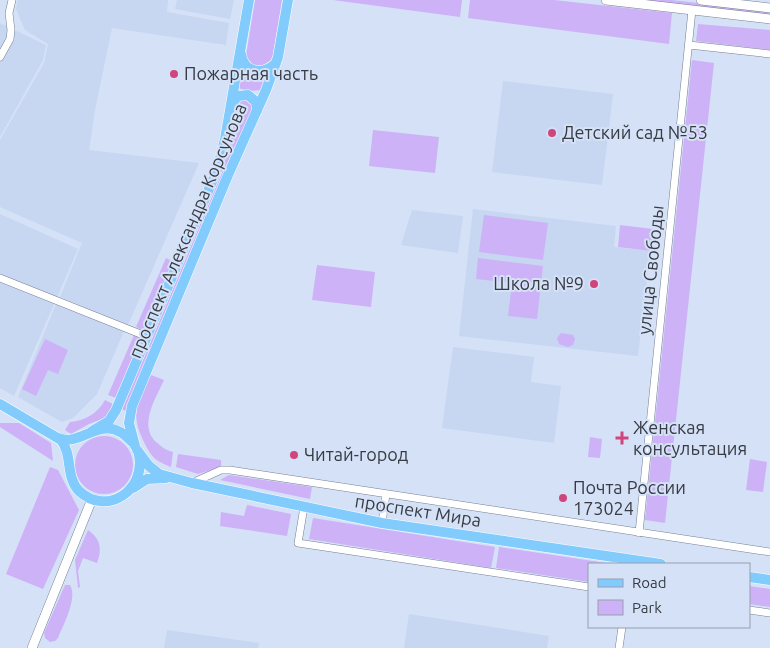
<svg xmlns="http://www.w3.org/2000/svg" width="770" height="648" font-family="Ubuntu,sans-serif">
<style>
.built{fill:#c7d6f1}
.green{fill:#cdb2f7}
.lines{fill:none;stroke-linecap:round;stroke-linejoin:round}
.minor-casing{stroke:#768093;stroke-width:8}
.secondary-casing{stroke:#768093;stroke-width:10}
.primary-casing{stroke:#fff;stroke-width:11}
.minor{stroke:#fff;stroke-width:7}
.secondary{stroke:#fff;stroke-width:9}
.primary{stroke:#81ccfd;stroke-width:10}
.poi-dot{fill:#d0457b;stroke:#d5e1f6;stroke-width:2}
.labels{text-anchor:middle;stroke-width:4;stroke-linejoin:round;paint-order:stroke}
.poi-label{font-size:18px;fill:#373c44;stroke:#d5e1f6;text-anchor:start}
.street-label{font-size:18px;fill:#373c44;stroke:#d5e1f6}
</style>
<rect width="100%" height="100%" fill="#d5e1f6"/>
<path class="built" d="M 18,0 L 168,0 L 167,12 L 229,23 L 226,45 L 112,28 L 95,110 L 89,150 L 199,163 L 128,325 L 60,297 L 82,243 L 0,207 L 0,140 L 44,63 L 48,44 L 25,30 L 16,9 Z
M 177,0 L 234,0 L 230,19 L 175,9 Z
M 0,23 L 46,45 L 43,60 L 0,137 Z
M 503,81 L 613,94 L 602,185 L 492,172 Z
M 473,209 L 616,226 L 614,247 L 650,251 L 638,356 L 459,336 Z
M 412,210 L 463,216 L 458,253 L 401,245 Z
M 0,214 L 78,249 L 14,396 L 0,388 Z
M 56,304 L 124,331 L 97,394 L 73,418 L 62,422 L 18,397 Z
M 453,347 L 534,357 L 531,382 L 561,386 L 554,443 L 442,428 Z
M 409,614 L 549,636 L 547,648 L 404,648 Z
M 167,630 L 259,643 L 258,648 L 164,648 Z"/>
<path class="green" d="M 255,0 L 282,0 L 273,55 L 271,60 L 262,66 L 252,64 L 246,56 Z
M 333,0 L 462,0 L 460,17 Z
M 470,0 L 554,0 L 672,13 L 669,44 L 468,18 Z
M 638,0 L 671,0 L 770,11 L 770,15 Z
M 698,24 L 770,30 L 770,50 L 696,41 Z
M 692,60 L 714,63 L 665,523 L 645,520 Z
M 242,69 C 249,77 255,78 266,77 L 260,90 L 250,91 L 238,88 Z
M 247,99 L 253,107 L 126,411 L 121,409 L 224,162 L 230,140 L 236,105 L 238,102 Z
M 373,130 L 439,137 L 435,173 L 369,166 Z
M 484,215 L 548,223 L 543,260 L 479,252 Z
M 620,225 L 653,229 L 651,251 L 618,247 Z
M 166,258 L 174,262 L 144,331 L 136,327 Z
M 478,258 L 543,266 L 537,319 L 508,316 L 512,283 L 476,279 Z
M 317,265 L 375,272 L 371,307 L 312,300 Z
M 561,333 L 573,335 L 575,339 L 573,345 L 568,347 L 559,344 L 557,338 Z
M 134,335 L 142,338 L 116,398 L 108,395 Z
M 45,339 L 68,350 L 58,374 L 48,370 L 36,396 L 22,389 Z
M 151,375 L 164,380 C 156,398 138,425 156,442 C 162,447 165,450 173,452 L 171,467 C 156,461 152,458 145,444 C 130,415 136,403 151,375 Z
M 105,400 L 115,405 L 108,417 L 89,424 L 71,434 L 65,430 L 70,422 C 85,421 98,413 105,400 Z
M 0,423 L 19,423 L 51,443 L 53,461 L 0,427 Z
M75 465a29 29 0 1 1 58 0a29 29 0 1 1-58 0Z
M 590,437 L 602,439 L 600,458 L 588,457 Z
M 178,454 L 221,460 L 221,467 L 198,474 L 176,467 Z
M 750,459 L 767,462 L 763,492 L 746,490 Z
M 50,467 L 58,470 L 79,510 L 43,589 L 6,574 Z
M 229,475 L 312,487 L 310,499 L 220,480 Z
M 247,505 L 291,514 L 287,536 L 220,526 L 221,512 L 244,516 Z
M 313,518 L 495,547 L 491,568 L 309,539 Z
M 88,530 C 101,539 102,549 97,563 L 83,558 L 78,571 L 80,587 L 78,588 L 75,560 Z
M 499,547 L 613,564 L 589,564 L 589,582 L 496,568 Z
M 65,585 L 70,585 C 78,598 63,625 58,638 L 55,641 L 50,642 L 45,638 L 44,633 Z
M 749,586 L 770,589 L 770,607 L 749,604 Z"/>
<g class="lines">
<g class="minor-casing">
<path id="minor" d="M 689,45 L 770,54
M 0,57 L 10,39 L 11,30 L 9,13 L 12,0
M 0,278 L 148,337
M 192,483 L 221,470 L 230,470 L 770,552
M 304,507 L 298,543 L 589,587
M 382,523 L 386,494
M 639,533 L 692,10
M 749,610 L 770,613
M 619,648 L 622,627"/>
</g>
<g class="secondary-casing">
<path id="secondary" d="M 606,0 L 770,19
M 701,0 L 770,8
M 32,648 L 92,499"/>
</g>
<g class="primary-casing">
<path id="primary" d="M 241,54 C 244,73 263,76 276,63
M 231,105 L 238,96 L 248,95 L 256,102 L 257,111
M 0,404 L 61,440 C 73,455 65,476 79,491 C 107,517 146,490 139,455
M 92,431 L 109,421 L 116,410 L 217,170 L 225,139 L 249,0
M 58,438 C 83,448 103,409 132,442
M 135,446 L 129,423 L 132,406 L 228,175 L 266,90 L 278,57 L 288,0
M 137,450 L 149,466 L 159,474 L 192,483 L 382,523 L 661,564
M 133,488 L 147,479 L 166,478
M 749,577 L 770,580"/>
</g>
<use href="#minor" class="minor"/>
<use href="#secondary" class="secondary"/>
<use href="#primary" class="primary"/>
</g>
<g class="poi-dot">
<circle cx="174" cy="74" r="5"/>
<circle cx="552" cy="133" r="5"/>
<circle cx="594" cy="284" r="5"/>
<path d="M619.5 430.5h5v5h5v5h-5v5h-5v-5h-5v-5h5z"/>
<circle cx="294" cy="455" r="5"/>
<circle cx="563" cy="498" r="5"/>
</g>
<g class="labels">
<g class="poi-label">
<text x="184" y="80">Пожарная часть</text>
<text x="562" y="139">Детский сад №53</text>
<text x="584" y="290" text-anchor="end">Школа №9</text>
<text x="633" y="434">Женская<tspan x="633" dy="21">консультация</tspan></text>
<text x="304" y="461">Читай-город</text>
<text x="573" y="494">Почта России<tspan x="573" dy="21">173024</tspan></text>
</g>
<g class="street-label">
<text transform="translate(188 231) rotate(-67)" y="6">проспект Александра Корсунова</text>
<text transform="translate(651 270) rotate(-84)" y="6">улица Свободы</text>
<text transform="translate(418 511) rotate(9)" y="6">проспект Мира</text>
</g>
</g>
<rect x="588" y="563" width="162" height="65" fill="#d5e1f6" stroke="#969faf"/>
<rect x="598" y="579" width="25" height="8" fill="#81ccfd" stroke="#969faf"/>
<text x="632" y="588" font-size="15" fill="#373c44">Road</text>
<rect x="598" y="600" width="25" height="15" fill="#cdb2f7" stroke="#969faf"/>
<text x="632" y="613" font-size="15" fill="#373c44">Park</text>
</svg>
